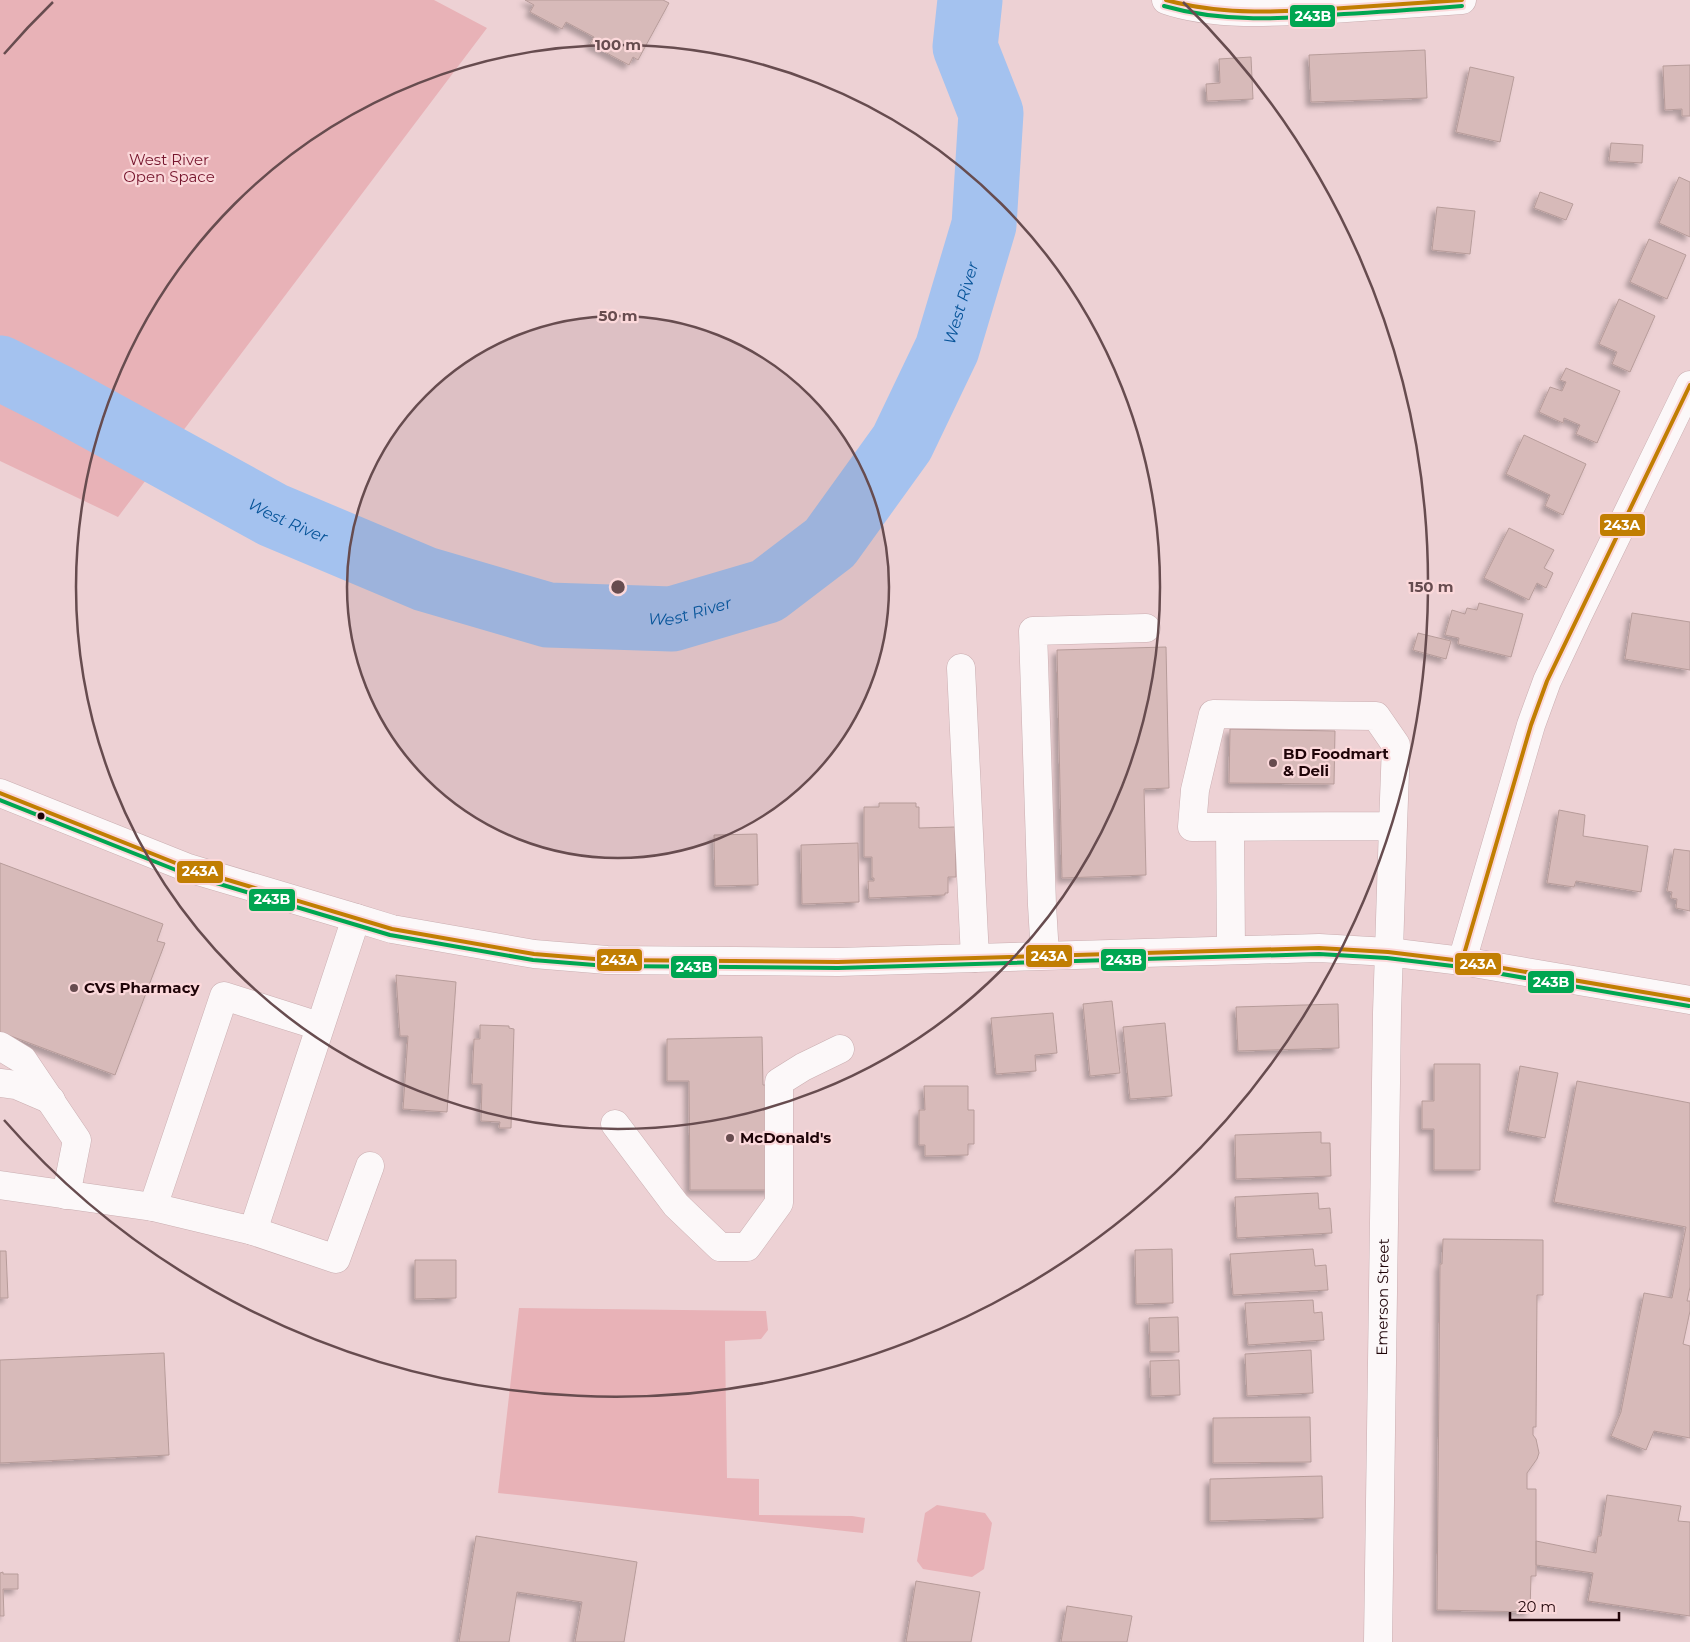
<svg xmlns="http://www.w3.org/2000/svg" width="1690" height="1642" font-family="Montserrat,sans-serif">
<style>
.green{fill:#e8b2b7}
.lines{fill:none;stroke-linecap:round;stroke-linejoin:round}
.river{stroke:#a4c2ef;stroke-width:65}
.building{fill:#d7bab9;stroke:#b79c9a;filter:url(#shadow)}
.minor-casing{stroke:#caaeb1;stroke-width:29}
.major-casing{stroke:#caaeb1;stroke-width:29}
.minor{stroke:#fcf8f9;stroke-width:28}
.major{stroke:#fcf8f9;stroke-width:28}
.bus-1-casing{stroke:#fbd8da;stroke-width:8}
.bus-2-casing{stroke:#fbd8da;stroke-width:8}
.bus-1{stroke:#c17e02;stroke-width:4}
.bus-2{stroke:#00a651;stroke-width:4}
.ring{fill:none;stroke:#674c4f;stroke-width:2.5}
.poi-dot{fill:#674c4f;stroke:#fbd8da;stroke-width:2}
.bus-dot{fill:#1f0408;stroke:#fbd8da;stroke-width:2}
.labels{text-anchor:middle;stroke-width:4.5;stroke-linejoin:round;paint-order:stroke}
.park-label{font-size:15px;fill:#76152d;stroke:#fbd8da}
.poi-label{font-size:15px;font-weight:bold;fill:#1f0408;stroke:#fbd8da;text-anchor:start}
.street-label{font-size:15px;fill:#1f0408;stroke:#fbd8da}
.water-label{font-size:16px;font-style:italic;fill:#075499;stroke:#fbd8da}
.centre{fill:#674c4f;stroke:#fbd8da;stroke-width:2.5}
.ring-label{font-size:15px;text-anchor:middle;font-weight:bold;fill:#674c4f;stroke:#fbd8da;stroke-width:4.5;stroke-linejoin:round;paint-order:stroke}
.line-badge{stroke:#fbd8da;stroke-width:2}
.badge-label{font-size:14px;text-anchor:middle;font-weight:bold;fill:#fff}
</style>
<defs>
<filter id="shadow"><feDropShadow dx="-4.5" dy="4.5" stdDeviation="2.5" flood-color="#0004"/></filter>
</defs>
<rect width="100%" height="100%" fill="#edd1d4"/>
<path class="green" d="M 0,0 L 434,0 L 487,28 L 118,517 L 0,461 Z
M 519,1308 L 766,1311 L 768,1330 L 761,1339 L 725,1341 L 727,1478 L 759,1479 L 759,1515 L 852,1516 L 865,1518 L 863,1533 L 498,1493 Z
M 937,1505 L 985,1513 L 992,1523 L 984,1569 L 972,1577 L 923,1569 L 917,1561 L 925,1513 Z"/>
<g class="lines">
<path class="river" id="s1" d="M 0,368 L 56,396 L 273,515 L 425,579 L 548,615 L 672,619 L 767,591 L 830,543 L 902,443 L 947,349 L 984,225 L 991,113 L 965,47 L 970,0"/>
</g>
<path class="building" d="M 525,0 L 663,0 L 669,3 L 638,60 L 633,57 L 629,65 L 590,44 L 594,37 L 566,22 L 562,29 L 530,12 L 534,5 Z
M 1425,50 L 1427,98 L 1311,102 L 1309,55 Z
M 1251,57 L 1253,99 L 1207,101 L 1206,84 L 1220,83 L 1219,59 Z
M 1690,65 L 1690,116 L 1682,116 L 1682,109 L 1665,110 L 1663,66 Z
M 1470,67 L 1514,77 L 1500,142 L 1456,132 Z
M 1611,143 L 1643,145 L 1642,163 L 1609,161 Z
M 1679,177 L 1690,182 L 1690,237 L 1659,223 Z
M 1540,192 L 1573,204 L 1566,220 L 1534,208 Z
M 1437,207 L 1475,211 L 1470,254 L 1432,250 Z
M 1649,239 L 1686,255 L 1667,299 L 1630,282 Z
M 1619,299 L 1655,316 L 1630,372 L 1612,364 L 1617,352 L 1599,344 Z
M 1566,368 L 1620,391 L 1597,443 L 1576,434 L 1580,425 L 1564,418 L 1563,423 L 1539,412 L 1550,387 L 1562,391 L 1566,382 L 1560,380 Z
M 1524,435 L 1586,464 L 1563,515 L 1545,506 L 1550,495 L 1506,474 Z
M 1509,528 L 1554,550 L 1544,568 L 1553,573 L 1546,588 L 1537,583 L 1529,600 L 1484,578 Z
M 1479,603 L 1523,614 L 1511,657 L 1458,644 L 1459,638 L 1445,635 L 1452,610 L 1465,614 L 1467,608 L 1477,610 Z
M 1632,613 L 1690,622 L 1690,670 L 1625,659 Z
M 1418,633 L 1451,641 L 1446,659 L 1413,650 Z
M 1166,647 L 1169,788 L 1144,789 L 1146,875 L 1062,878 L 1057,650 Z
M 1230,729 L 1335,731 L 1334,784 L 1229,783 Z
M 879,803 L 916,803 L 916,807 L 919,807 L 919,828 L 955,827 L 956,877 L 948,877 L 948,893 L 945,893 L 945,895 L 869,898 L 868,881 L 874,881 L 874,878 L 872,878 L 872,857 L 864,857 L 864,807 L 879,807 Z
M 1559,810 L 1585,815 L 1583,836 L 1648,846 L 1641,892 L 1576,881 L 1574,887 L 1547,883 Z
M 757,834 L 758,885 L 715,886 L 714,835 Z
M 858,843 L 859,902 L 802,904 L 801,845 Z
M 1674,849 L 1690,851 L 1690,911 L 1676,908 L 1677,899 L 1671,898 L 1672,892 L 1667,891 Z
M 0,863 L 163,924 L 157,941 L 165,943 L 115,1075 L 0,1032 Z
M 396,975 L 456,982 L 447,1112 L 403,1109 L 408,1036 L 400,1036 Z
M 1112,1001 L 1120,1073 L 1090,1076 L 1083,1004 Z
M 1338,1004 L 1339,1048 L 1238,1051 L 1236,1007 Z
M 1053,1013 L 1057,1053 L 1035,1055 L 1036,1071 L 996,1074 L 991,1018 Z
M 1165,1023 L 1172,1096 L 1130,1099 L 1123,1027 Z
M 480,1025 L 509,1026 L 509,1028 L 514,1029 L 511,1128 L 499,1128 L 500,1122 L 481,1121 L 482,1084 L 472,1084 L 474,1039 L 480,1039 Z
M 762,1037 L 763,1085 L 771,1085 L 772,1190 L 690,1190 L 689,1081 L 667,1081 L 667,1039 Z
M 1434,1064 L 1480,1064 L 1480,1170 L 1434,1170 L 1434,1129 L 1422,1129 L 1422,1101 L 1434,1101 Z
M 1520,1066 L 1558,1073 L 1545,1138 L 1508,1131 Z
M 1577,1081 L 1690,1103 L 1690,1287 L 1687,1301 L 1690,1301 L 1690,1311 L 1683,1344 L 1690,1346 L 1690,1438 L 1654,1431 L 1646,1450 L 1611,1436 L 1621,1412 L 1644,1293 L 1672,1298 L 1686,1227 L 1554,1202 Z
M 924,1086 L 968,1086 L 968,1110 L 974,1110 L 974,1144 L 968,1144 L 968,1155 L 925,1156 L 925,1145 L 919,1145 L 919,1110 L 925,1110 Z
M 1321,1132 L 1321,1143 L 1330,1143 L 1331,1176 L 1236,1179 L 1235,1135 Z
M 1318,1193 L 1319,1209 L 1330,1208 L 1332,1233 L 1237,1238 L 1235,1197 Z
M 1443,1239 L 1543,1240 L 1543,1295 L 1537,1295 L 1536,1427 L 1533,1427 L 1533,1435 L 1536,1439 L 1539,1453 L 1537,1459 L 1527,1473 L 1527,1489 L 1536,1489 L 1536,1576 L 1531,1576 L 1530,1612 L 1437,1610 L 1440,1264 L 1442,1264 Z
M 1172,1249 L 1173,1303 L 1136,1304 L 1135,1250 Z
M 1313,1249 L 1315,1266 L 1326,1265 L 1328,1290 L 1233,1295 L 1230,1254 Z
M 0,1251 L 6,1251 L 8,1298 L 0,1298 Z
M 415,1260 L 456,1260 L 456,1298 L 415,1299 Z
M 1313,1300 L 1314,1313 L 1322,1312 L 1324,1340 L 1248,1345 L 1245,1303 Z
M 1178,1317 L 1179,1352 L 1150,1352 L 1149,1318 Z
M 1311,1350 L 1313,1393 L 1247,1396 L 1245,1354 Z
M 164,1353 L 169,1455 L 0,1463 L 0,1360 Z
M 1179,1360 L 1180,1395 L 1151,1396 L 1150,1361 Z
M 1310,1417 L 1311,1462 L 1213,1463 L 1213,1418 Z
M 1322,1476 L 1323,1518 L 1210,1521 L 1210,1479 Z
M 1607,1495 L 1681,1506 L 1678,1521 L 1690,1522 L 1690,1616 L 1588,1601 L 1593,1573 L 1536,1565 L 1536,1541 L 1596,1553 L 1598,1536 L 1601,1536 Z
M 476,1536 L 637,1562 L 624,1642 L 575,1642 L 582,1602 L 517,1592 L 509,1642 L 459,1642 Z
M 3,1572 L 3,1574 L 18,1574 L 18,1589 L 3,1589 L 4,1616 L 0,1616 L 0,1573 Z
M 916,1581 L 980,1592 L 971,1642 L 906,1642 Z
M 1067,1606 L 1132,1616 L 1127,1642 L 1061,1642 Z"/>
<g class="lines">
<g class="minor-casing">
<g id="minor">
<path d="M 1166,0 C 1215,17 1281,12 1332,9 C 1375,6 1418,3 1462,0"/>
<path d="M 961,668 L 975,958"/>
<path d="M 1230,827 L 1231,950"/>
<path d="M 1045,955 L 1042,905 L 1033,631 L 1146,628"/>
<path d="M 1462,961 L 1531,725 L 1547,681 L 1578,615 L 1690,385"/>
<path d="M 0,1046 L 23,1060 L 77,1140 L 66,1195"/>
<path d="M 0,1083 L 16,1085 L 51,1100"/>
<path d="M 615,1124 L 676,1205 L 720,1247 L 747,1247 L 779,1203 L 779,1082 L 803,1067 L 840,1049"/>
<path d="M 0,1185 L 153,1207 L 253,1231 L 356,918"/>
<path d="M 153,1207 L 224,996 L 319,1026"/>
<path d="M 253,1231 L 336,1259 L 370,1166"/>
<path id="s2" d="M 1378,1642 L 1387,1013 L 1393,826 L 1192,827 L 1195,790 L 1213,714 L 1376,716 L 1396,745 L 1393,826"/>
</g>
</g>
<g class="major-casing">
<path id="major" d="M 0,793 L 188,868 L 356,918 L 392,929 L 534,954 L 607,960 L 838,962 L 1319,948 L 1388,952 L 1462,961 L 1690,1000"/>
</g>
<use href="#minor" class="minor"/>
<use href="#major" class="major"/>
<g class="bus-1-casing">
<path id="bus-1" d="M 1166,0 C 1224,16 1284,12 1344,8 C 1383,5 1423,3 1462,0
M 0,793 L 188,868 L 392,929 L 534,954 L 607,960 L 838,962 L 1319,948 L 1388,952 L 1462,961 L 1690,1000
M 1462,961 L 1531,725 L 1547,681 L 1690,385"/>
</g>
<g class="bus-2-casing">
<path id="bus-2" d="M 1164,6 C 1223,23 1283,19 1344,14 C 1383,12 1423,9 1462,6
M 0,800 L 186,874 L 390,935 L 533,960 L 607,966 L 838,968 L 1319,954 L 1387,958 L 1461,967 L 1689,1006"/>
</g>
<use href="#bus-1" class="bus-1"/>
<use href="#bus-2" class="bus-2"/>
</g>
<circle cx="618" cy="587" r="271" fill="#674c4f" fill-opacity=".12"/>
<g class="ring">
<circle cx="618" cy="587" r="271"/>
<circle cx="618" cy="587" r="542"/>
<path d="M4 54A813 813 0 0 1 53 2M1183 2A813 813 0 1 1 4 1120"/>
</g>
<g class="poi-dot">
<circle cx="1273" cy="763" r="5"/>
<circle cx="74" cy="988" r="5"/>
<circle cx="730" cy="1138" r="5"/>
</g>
<circle class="bus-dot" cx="41" cy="816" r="4.5"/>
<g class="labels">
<g class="park-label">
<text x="169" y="165">West River<tspan x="169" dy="17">Open Space</tspan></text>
</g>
<g class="poi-label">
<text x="1283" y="759">BD Foodmart<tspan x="1283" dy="17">&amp; Deli</tspan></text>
<text x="84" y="993">CVS Pharmacy</text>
<text x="740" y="1143">McDonald's</text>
</g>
<g class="street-label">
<text dy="5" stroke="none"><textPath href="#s2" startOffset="345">Emerson Street</textPath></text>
</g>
<g class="water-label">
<text dy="6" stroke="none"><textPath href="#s1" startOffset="1181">West River</textPath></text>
<text dy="6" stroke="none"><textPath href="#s1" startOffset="326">West River</textPath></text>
<text dy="6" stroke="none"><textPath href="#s1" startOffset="746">West River</textPath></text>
</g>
</g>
<circle cx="618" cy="587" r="8" class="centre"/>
<g class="ring-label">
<text x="618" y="50">100 m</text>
<text x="618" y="321">50 m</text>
<text x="1431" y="592">150 m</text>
</g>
<g class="line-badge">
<rect x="1289" y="4" width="47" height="24" rx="5" fill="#00a651"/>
<rect x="1599" y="513" width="47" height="24" rx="5" fill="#c17e02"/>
<rect x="176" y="860" width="48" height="24" rx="5" fill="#c17e02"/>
<rect x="248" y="888" width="48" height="24" rx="5" fill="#00a651"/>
<rect x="1025" y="944" width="48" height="24" rx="5" fill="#c17e02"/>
<rect x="1100" y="948" width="47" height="24" rx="5" fill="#00a651"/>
<rect x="596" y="948" width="47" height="24" rx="5" fill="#c17e02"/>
<rect x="1454" y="952" width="48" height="24" rx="5" fill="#c17e02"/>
<rect x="670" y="955" width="48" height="24" rx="5" fill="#00a651"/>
<rect x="1527" y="970" width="48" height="24" rx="5" fill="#00a651"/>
</g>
<g class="badge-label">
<text x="1313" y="21">243B</text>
<text x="1622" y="530">243A</text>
<text x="200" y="876">243A</text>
<text x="272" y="904">243B</text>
<text x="1049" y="961">243A</text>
<text x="1124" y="965">243B</text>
<text x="619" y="965">243A</text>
<text x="1478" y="969">243A</text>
<text x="694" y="972">243B</text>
<text x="1551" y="987">243B</text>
</g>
<path d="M1510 1612v8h109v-8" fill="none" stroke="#1f0408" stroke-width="2.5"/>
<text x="1518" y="1612" font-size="15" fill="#1f0408" stroke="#fbd8da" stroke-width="4" paint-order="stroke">20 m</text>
</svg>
